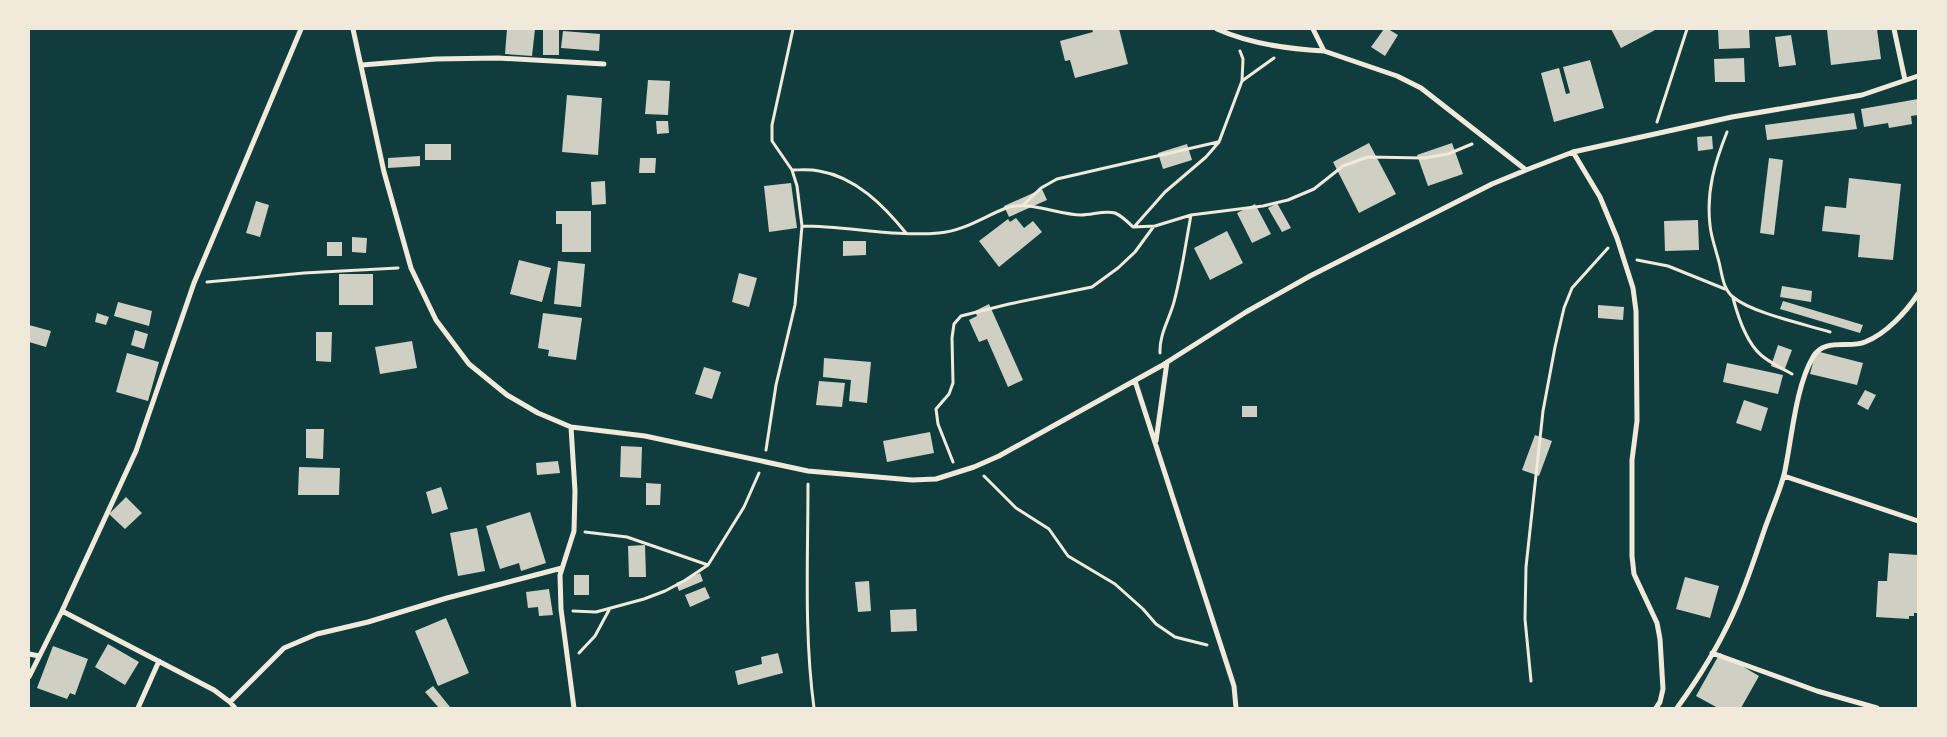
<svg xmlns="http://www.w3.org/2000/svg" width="1947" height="737" font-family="Raleway,sans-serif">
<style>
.building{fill:#cfcfc3}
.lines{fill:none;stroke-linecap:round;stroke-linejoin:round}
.path{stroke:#f1e9da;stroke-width:3}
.minor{stroke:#f1e9da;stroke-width:5}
</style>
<rect width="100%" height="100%" fill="#0f3d3e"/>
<path class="building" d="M 507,29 L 535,29 L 532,56 L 505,54 Z
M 543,29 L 559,29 L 559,55 L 543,55 Z
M 1092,29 L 1119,29 L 1128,64 L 1075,78 L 1070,60 L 1065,61 L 1060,41 L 1093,32 Z
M 1384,29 L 1388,29 L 1398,35 L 1385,56 L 1371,47 Z
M 1611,29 L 1657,29 L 1621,48 Z
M 1718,29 L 1749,29 L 1750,48 L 1719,49 Z
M 1836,29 L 1877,29 L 1881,59 L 1831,65 L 1827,30 Z
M 563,31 L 600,34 L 599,51 L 561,48 Z
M 1791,35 L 1796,65 L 1779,67 L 1775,37 Z
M 1744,58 L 1745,82 L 1715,82 L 1714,59 Z
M 1590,60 L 1604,108 L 1554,122 L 1541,73 L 1559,68 L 1566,94 L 1570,93 L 1563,67 Z
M 648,80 L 670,81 L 668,115 L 645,114 Z
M 567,95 L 602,98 L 598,155 L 562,152 Z
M 1918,99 L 1918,115 L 1911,116 L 1912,124 L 1889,128 L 1888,123 L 1864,127 L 1861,109 Z
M 1854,113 L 1857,129 L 1767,140 L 1765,125 Z
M 656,121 L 668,121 L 669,133 L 657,134 Z
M 1712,136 L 1713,149 L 1698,151 L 1697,137 Z
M 1369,143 L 1396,194 L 1359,213 L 1333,162 Z
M 1452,143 L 1463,174 L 1428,186 L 1417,155 Z
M 425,144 L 451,144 L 451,160 L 425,160 Z
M 1187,144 L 1192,160 L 1163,169 L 1158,153 Z
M 420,156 L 420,166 L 388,168 L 388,158 Z
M 640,158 L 656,158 L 655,173 L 639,173 Z
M 1769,158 L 1783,160 L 1774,235 L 1760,233 Z
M 1849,178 L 1901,184 L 1893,260 L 1858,257 L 1860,235 L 1822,231 L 1825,206 L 1846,208 Z
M 605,181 L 606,204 L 592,205 L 591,182 Z
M 791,183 L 797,228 L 769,232 L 764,186 Z
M 1042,189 L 1047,200 L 1009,217 L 1004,206 Z
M 256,201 L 269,205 L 260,237 L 246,233 Z
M 1277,203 L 1291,228 L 1282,232 L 1268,208 Z
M 1255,204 L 1271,234 L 1252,243 L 1237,213 Z
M 556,211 L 591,211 L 591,252 L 562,252 L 562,224 L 556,224 Z
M 1016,218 L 1024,228 L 1033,221 L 1042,232 L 999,267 L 979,241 L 1008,219 L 1010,222 Z
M 1698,220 L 1699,250 L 1665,251 L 1664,221 Z
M 1227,231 L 1243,263 L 1210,280 L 1194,248 Z
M 352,237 L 367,238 L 366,253 L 352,252 Z
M 843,241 L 866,241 L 866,255 L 843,256 Z
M 327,242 L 342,242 L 342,256 L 327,256 Z
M 519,260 L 551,268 L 542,302 L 510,294 Z
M 558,261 L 585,264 L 581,307 L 554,304 Z
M 739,273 L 757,278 L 749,307 L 732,302 Z
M 339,274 L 373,274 L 373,305 L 339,305 Z
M 1782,286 L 1812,291 L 1811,302 L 1780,297 Z
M 1783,301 L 1863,325 L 1860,333 L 1780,309 Z
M 118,302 L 152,311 L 149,326 L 114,316 Z
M 989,304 L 1023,380 L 1008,387 L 987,339 L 979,342 L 969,320 L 977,316 L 975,311 Z
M 1598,305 L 1624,307 L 1623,320 L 1598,318 Z
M 97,313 L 109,317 L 106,325 L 95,322 Z
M 543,313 L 582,318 L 576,360 L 548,356 L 549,350 L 538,348 Z
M 29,325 L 51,331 L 46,347 L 29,342 Z
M 135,330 L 148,334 L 144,349 L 131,345 Z
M 316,332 L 332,332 L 331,362 L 316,361 Z
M 412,341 L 417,368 L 380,374 L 375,347 Z
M 1778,345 L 1792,350 L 1784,371 L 1771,366 Z
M 1816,351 L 1863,363 L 1857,385 L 1810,374 Z
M 127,353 L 159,362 L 148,401 L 116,392 Z
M 824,358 L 871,362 L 867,403 L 849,401 L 851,380 L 823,377 Z
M 1727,363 L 1783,375 L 1778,394 L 1723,382 Z
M 704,367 L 721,372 L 712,399 L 695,394 Z
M 819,381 L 845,383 L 842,407 L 816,405 Z
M 1865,390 L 1876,395 L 1868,410 L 1857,404 Z
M 1744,400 L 1768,408 L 1761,431 L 1736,423 Z
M 1242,406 L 1257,406 L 1257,417 L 1242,417 Z
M 306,429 L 324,429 L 323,459 L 306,458 Z
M 930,432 L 934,453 L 887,462 L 883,441 Z
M 1535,435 L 1552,441 L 1539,476 L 1522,470 Z
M 621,446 L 642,447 L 641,478 L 620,477 Z
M 558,461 L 560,473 L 537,475 L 536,463 Z
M 299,467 L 340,468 L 339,495 L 298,495 Z
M 646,483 L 661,484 L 660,505 L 646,505 Z
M 441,487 L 448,509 L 432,514 L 426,492 Z
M 126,497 L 142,513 L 125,529 L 109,514 Z
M 530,512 L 546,563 L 521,571 L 519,563 L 500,569 L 486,526 Z
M 477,528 L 485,571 L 458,576 L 450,533 Z
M 645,545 L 646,577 L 629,577 L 628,546 Z
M 1889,553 L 1918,555 L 1918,613 L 1914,613 L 1914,616 L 1909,616 L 1909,619 L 1876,617 L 1878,581 L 1887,581 Z
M 700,573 L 703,581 L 679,591 L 676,583 Z
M 574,575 L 589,575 L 589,595 L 574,595 Z
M 1685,577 L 1719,586 L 1710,618 L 1676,609 Z
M 869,581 L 871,611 L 858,612 L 855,582 Z
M 705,587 L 710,598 L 690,607 L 685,595 Z
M 549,589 L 553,615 L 539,616 L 538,607 L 528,608 L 526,592 Z
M 916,609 L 917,631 L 891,632 L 890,610 Z
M 446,618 L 469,673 L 438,686 L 415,631 Z
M 108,644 L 139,662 L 125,685 L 95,667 Z
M 53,646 L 88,659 L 75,695 L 70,693 L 67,699 L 37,688 Z
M 778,653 L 783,673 L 738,685 L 735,671 L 762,664 L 761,657 Z
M 1720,653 L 1759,676 L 1741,708 L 1718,708 L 1696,696 Z
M 433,686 L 450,707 L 448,708 L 439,708 L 425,692 Z"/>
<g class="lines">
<path class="path" d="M 1242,81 L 1274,58
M 1657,122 L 1687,29
M 1727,132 C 1715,162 1706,191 1710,225 C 1711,237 1716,250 1719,262 C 1722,274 1723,289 1733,297 C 1752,313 1804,324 1830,332
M 792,170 C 801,170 810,169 819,171 C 856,177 884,206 906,233
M 1022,206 L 1041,188 L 1057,179 L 1218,142
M 802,226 C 848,226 893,237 939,233 C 964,231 983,217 1006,208 C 1027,200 1059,215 1081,215 C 1092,215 1105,210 1115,213 C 1122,216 1128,222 1133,227 L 1155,226 L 1191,215 L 1263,206 L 1288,200 L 1314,189 L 1343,166 L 1368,157 L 1424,158 L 1448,154 L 1472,144
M 1134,227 L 1165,192 L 1206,157 L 1219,142 L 1242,81 L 1243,59 L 1240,51
M 1637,260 L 1668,266 L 1725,289
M 207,282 L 304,273 L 398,268
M 1733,298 C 1738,317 1746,342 1761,355 C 1770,363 1782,368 1792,374
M 1160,353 C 1159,333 1171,317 1175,298 C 1182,271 1186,242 1191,215
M 766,450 L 776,385 L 795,305 L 802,226 L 797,186 L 792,170 L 772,141 L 772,125 L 793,29
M 953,462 L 938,424 L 936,409 L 949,394 L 953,383 L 952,338 L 954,324 L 961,316 L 1009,304 L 1092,287 L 1118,268 L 1135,252 L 1154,226
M 984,476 L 1016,508 L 1049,529 L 1068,556 L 1115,584 L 1143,609 L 1156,624 L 1175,637 L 1207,645
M 808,484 C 808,559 804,634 814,708
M 585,532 L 627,537 L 708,565
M 573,611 L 596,612 L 644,599 L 665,591 L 684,581 L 708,565 L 744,507 L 759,473
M 579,653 L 595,636 L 609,610
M 1531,681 L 1525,619 L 1526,567 L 1543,411 L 1555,347 L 1564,308 L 1572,288 L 1608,248"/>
<path class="minor" d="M 353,29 L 384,172 L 411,268 L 436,320 L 469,364 L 507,395 L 538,413 L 571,427 L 645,436 L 808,471 L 912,480 L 936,479 L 974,467 L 999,456 L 1161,366 L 1246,312 L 1310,276 L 1492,184 L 1526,170 L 1573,152 L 1732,117 L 1862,95 L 1918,76
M 1217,29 C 1250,44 1288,49 1324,51
M 1313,29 L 1324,51 L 1397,76 L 1421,88 L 1526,170
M 1894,29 L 1905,80
M 362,65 L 436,59 L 498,58 L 604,64
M 1573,152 L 1600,197 L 1617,238 L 1633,288 L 1636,311 L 1637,421 L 1632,460 L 1632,556 L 1634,574 L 1657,623 L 1660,639 L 1663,689 L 1660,702 L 1656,708
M 1135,381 L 1234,686 L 1236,708
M 571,427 L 575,491 L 574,531 L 560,575 L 561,609 L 574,708
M 1156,441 L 1167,362
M 1784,476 L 1918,521
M 62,611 L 214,690 L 230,702 L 235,708
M 1712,653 L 1817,691 L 1877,708
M 29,654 L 39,656
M 29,677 L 62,611 L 136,451 L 194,283 L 301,29
M 230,702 L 284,648 L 317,634 L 368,622 L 447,598 L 562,568
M 138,708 L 159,661
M 1677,708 C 1698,679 1718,647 1733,614 C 1746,586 1755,557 1765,528 C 1771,511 1779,493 1784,475 C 1792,439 1795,388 1813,357 C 1824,337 1850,349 1865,342 C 1886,334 1906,312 1918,294"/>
</g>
<rect width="1947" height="737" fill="none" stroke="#f1e9da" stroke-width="60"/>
</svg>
